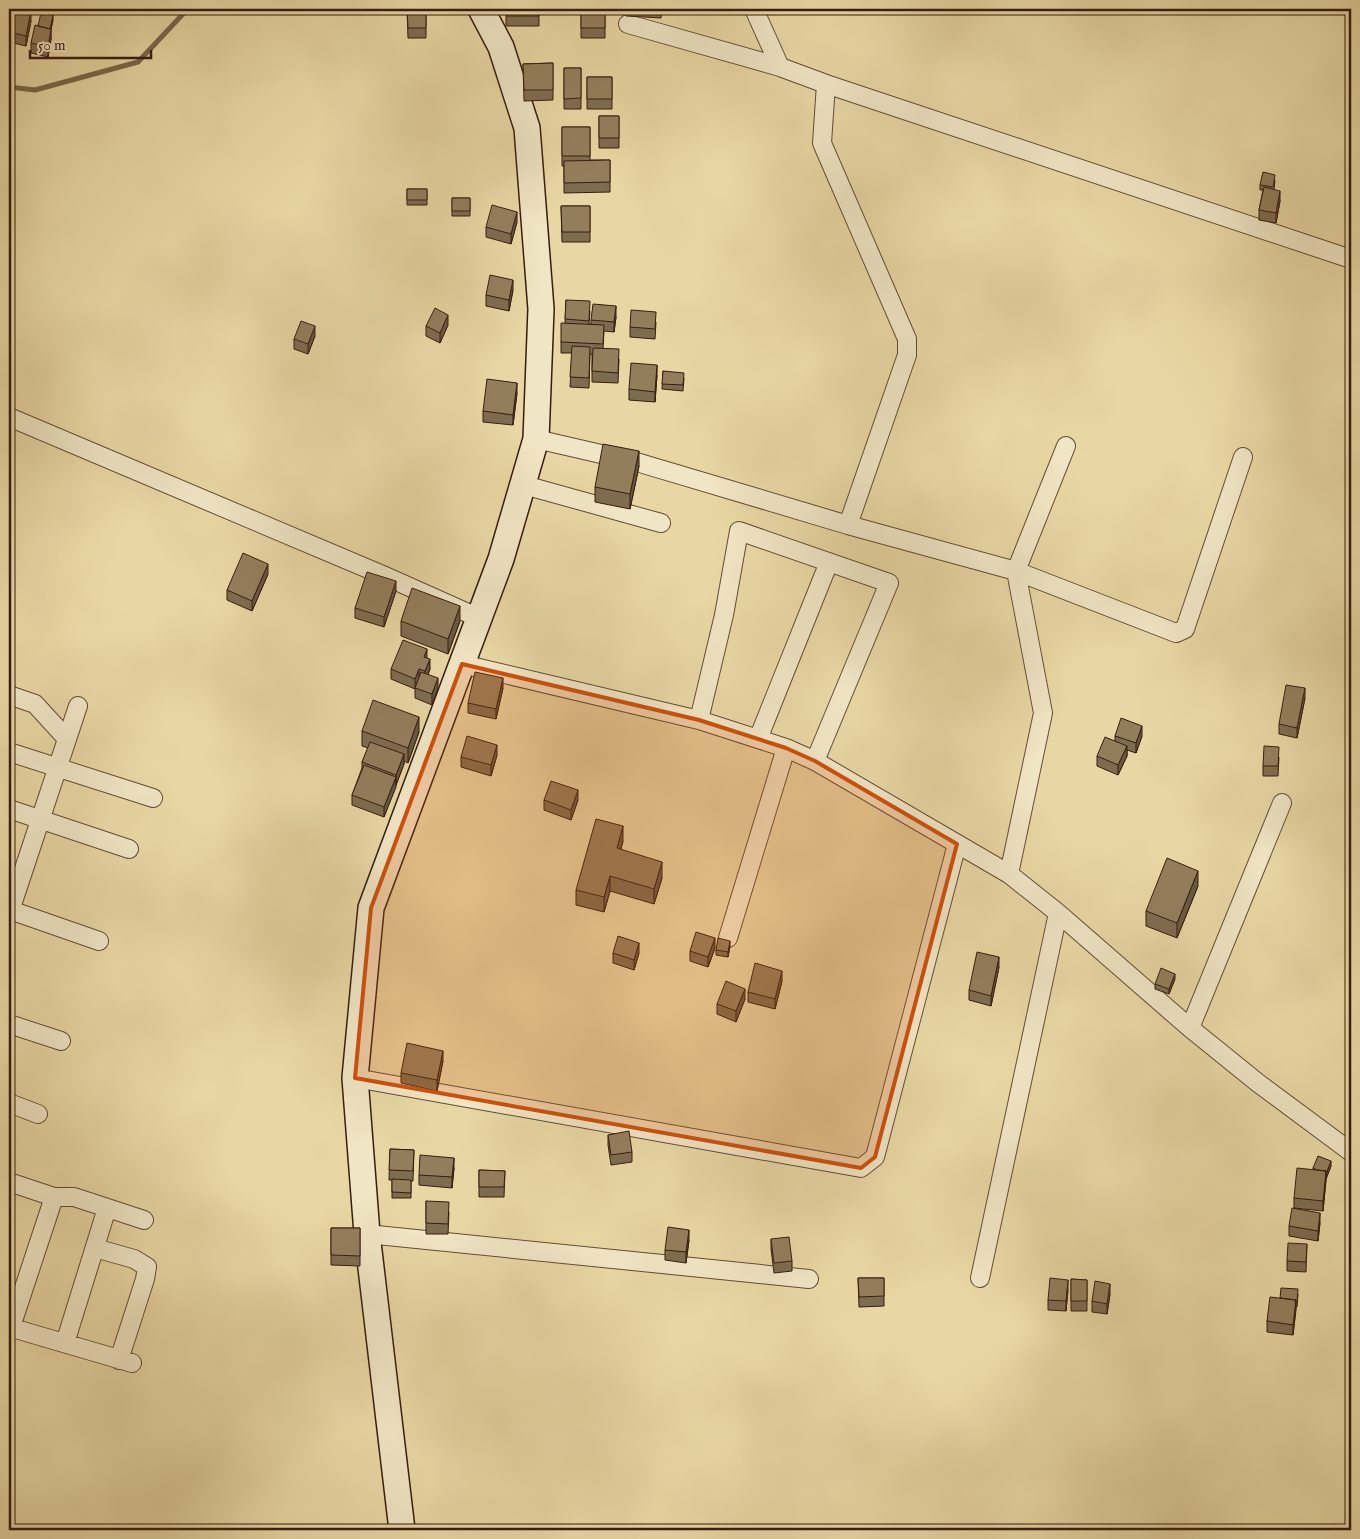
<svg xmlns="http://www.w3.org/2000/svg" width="1360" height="1539" font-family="'IM FELL English',serif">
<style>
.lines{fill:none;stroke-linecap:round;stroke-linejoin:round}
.stream{stroke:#7c674a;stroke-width:5}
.street-casing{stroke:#624c34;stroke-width:20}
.secondary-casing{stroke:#361d0f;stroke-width:28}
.street{stroke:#f0e5c4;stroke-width:18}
.secondary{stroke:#f0e5c4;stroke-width:25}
.wall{fill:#7e6c4f;stroke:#361d0f}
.shaded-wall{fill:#675840;stroke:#361d0f}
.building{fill:#937e5c;stroke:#361d0f}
.marked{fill:#cd500c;fill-opacity:0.2;stroke:#cd500c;stroke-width:4;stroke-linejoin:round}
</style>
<rect width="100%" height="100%" fill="#e8d7a4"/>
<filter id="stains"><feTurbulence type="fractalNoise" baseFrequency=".004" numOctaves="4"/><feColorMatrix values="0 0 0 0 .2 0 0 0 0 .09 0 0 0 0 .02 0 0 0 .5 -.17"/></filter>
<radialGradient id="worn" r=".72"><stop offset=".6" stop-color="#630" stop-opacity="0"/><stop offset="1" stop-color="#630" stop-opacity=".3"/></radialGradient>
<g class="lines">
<path class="stream" d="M 9,87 L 35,90 L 138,62 L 183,14 L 182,9"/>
<g class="street-casing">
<path id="street" d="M 754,9 L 780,67
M 628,24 L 780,67 L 826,84 L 822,143 L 907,339 L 907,355 L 848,525
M 826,84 L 1351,259
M 9,417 L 385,576 L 479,618
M 536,439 L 640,463 L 848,525 L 1016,571 L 1043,713 L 1009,874
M 1066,446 L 1016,571 L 1176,633 L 1185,629 L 1243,457
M 524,485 L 661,523
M 462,664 L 699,720 L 786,748 L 815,761 L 1009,874 L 1058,913 L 1190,1028 L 1258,1083 L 1351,1152
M 9,695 L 35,704 L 67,739
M 699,720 L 724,615 L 739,531 L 889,583 L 815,761
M 758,739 L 829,562
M 9,752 L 153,798
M 9,809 L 129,849
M 10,910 L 99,941
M 9,914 L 78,706
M 728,938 L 786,748
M 9,1024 L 61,1041
M 1190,1028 L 1282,803
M 355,1078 L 861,1168 L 875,1157 L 957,844
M 9,1103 L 38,1114
M 9,1182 L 54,1197 L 74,1197 L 144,1220
M 367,1234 L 809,1279
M 95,1248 L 134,1259 L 147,1267 L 145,1279 L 119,1360
M 980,1278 L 1058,913
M 9,1327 L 132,1363
M 11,1327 L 54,1197
M 65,1343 L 107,1208"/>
</g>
<g class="secondary-casing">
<path id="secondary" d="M 402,1530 L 367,1234 L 355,1078 L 371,908 L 501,559 L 536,439 L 541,309 L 527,128 L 501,47 L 481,9"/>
</g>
<use href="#street" class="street"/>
<use href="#secondary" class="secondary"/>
</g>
<path class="wall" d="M 9,9 L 31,21 L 26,46 L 9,42 Z
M 104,9 L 127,9 L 126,15 L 104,10 Z
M 407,9 L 426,9 L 426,38 L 408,38 Z
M 506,9 L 539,9 L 539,26 L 506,26 Z
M 576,9 L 608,9 L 608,10 L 605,10 L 605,38 L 581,38 L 581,10 L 576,10 Z
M 626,9 L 662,9 L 661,18 L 626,16 Z
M 53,20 L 51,29 L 51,39 L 48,57 L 31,53 L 31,43 L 38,26 Z
M 553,63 L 553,100 L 524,101 L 523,64 Z
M 564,68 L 581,68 L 581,109 L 564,109 Z
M 587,77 L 612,77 L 612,109 L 587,109 Z
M 599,116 L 619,116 L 619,148 L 599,148 Z
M 562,127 L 590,127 L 590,160 L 610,160 L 610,192 L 564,193 L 564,166 L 562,166 Z
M 1275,180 L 1274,190 L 1280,201 L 1276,223 L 1259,220 L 1259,210 L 1263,190 L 1260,190 L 1260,185 Z
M 407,189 L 427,189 L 427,205 L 407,205 Z
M 452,198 L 470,198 L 470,216 L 452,216 Z
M 561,206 L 590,206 L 590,242 L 562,242 Z
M 517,222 L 511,244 L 486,237 L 486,227 Z
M 513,290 L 509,311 L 486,306 L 486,295 Z
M 566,300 L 590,311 L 589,324 L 591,324 L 591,320 L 616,317 L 614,332 L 604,331 L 603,348 L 619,359 L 618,383 L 592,382 L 592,354 L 590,354 L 589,388 L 570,387 L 572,353 L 561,353 L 561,342 L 565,323 Z
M 656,322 L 655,339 L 630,337 L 630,327 Z
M 448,325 L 440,343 L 426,336 L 426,326 Z
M 315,336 L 308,354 L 294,349 L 294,339 Z
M 663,371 L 684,378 L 683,391 L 662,389 Z
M 657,375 L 655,402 L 629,400 L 629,389 Z
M 517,393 L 513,425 L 483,422 L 483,411 Z
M 639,466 L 630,509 L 595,502 L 595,487 Z
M 268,574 L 252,611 L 227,600 L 227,590 Z
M 396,591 L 384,627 L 355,618 L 355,608 Z
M 401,621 L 460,621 L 448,654 L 401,636 Z
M 427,658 L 430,669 L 428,675 L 438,688 L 432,705 L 415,698 L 415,689 L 391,679 L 391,669 Z
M 503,688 L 496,719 L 468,713 L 468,703 Z
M 1305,698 L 1297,738 L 1279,734 L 1279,724 Z
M 362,731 L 419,732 L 408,763 L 404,761 L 404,764 L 384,817 L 352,805 L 352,795 L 362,768 L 362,762 L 368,748 L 362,746 Z
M 1115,736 L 1142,736 L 1136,753 L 1127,750 L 1127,756 L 1118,775 L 1097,766 L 1097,756 L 1115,741 Z
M 497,755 L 491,776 L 461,767 L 461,757 Z
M 1279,757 L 1278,776 L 1263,776 L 1263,766 Z
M 544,800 L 578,800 L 571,820 L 544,810 Z
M 623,841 L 621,849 L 662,878 L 654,904 L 610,891 L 604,912 L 576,905 L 576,890 Z
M 1198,886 L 1177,938 L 1146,926 L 1146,911 Z
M 730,946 L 728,957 L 716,955 L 716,950 Z
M 715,948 L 708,967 L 690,961 L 690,951 Z
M 613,953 L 639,953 L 634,970 L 613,963 Z
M 999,967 L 991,1006 L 969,1000 L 969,990 Z
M 1175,979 L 1169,994 L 1155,989 L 1155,984 Z
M 782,981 L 775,1009 L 748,1002 L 748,992 Z
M 745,999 L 736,1022 L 717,1014 L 717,1004 Z
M 443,1061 L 437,1091 L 401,1083 L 401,1073 Z
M 608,1135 L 632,1152 L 632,1162 L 611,1165 L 608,1145 Z
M 390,1149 L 414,1150 L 413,1181 L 411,1181 L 411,1198 L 392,1198 L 392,1180 L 389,1180 Z
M 1331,1166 L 1326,1179 L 1323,1211 L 1294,1208 L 1294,1198 L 1313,1170 L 1313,1168 Z
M 454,1168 L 452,1188 L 419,1185 L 419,1175 Z
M 479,1170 L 505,1171 L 504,1197 L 479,1197 Z
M 426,1201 L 449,1212 L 448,1234 L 426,1234 Z
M 1320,1223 L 1318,1241 L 1289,1236 L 1289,1226 Z
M 331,1228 L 360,1228 L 360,1266 L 331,1265 Z
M 771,1239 L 792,1261 L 792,1271 L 774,1273 L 771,1249 Z
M 689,1240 L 686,1263 L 665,1260 L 665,1250 Z
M 1307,1244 L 1306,1272 L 1287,1271 L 1287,1261 Z
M 858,1278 L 884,1278 L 884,1306 L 859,1307 Z
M 1071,1279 L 1087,1280 L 1087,1311 L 1071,1311 Z
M 1068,1290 L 1066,1311 L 1048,1310 L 1048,1300 Z
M 1110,1294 L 1107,1314 L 1092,1312 L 1092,1301 Z
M 1298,1294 L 1297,1307 L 1296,1307 L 1293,1335 L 1267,1332 L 1267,1321 L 1280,1298 Z"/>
<path class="shaded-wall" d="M 31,11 L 31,21 L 26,46 L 26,36 Z
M 53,15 L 53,20 L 51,29 L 51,39 L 48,57 L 48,47 Z
M 1280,191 L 1280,201 L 1276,223 L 1276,213 Z
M 517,212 L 517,222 L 511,244 L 511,234 Z
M 513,280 L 513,290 L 509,311 L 509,300 Z
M 616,306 L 616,317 L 614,332 L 614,322 Z
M 448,315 L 448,325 L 440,343 L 440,333 Z
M 315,326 L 315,336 L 308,354 L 308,344 Z
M 657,365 L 657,375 L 655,402 L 655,392 Z
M 517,383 L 517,393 L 513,425 L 513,415 Z
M 639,451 L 639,466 L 630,509 L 630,494 Z
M 268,564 L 268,574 L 252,611 L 252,601 Z
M 396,581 L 396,591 L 384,627 L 384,617 Z
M 460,606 L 460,621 L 448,654 L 448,639 Z
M 427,649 L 427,659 L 424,657 Z
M 430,659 L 430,669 L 425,681 L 425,671 Z
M 419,669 L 419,679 L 415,689 L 415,679 Z
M 438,678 L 438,688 L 432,705 L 432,694 Z
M 503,678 L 503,688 L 496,719 L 496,709 Z
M 1305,688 L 1305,698 L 1297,738 L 1297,728 Z
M 419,717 L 419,732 L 408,763 L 408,748 Z
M 1142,726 L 1142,736 L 1136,753 L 1136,743 Z
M 497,745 L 497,755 L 491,776 L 491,765 Z
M 1127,746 L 1127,756 L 1118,775 L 1118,765 Z
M 404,754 L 404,764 L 396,785 L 396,775 Z
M 396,777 L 396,787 L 384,817 L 384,807 Z
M 578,790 L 578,800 L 571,820 L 571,810 Z
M 623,826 L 623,841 L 617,863 L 617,848 Z
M 662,862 L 662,878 L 654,904 L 654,889 Z
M 1198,871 L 1198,886 L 1177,938 L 1177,923 Z
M 610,876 L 610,891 L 604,912 L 604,897 Z
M 715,938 L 715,948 L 708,967 L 708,957 Z
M 730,941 L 730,946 L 728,957 L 728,952 Z
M 639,943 L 639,953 L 634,970 L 634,960 Z
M 999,957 L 999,967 L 991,1006 L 991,996 Z
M 782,971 L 782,981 L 775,1009 L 775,999 Z
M 1175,974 L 1175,979 L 1169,994 L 1169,989 Z
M 745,989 L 745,999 L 736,1022 L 736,1011 Z
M 443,1051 L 443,1061 L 437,1091 L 437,1080 Z
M 454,1158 L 454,1168 L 452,1188 L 452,1177 Z
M 1331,1161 L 1331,1166 L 1326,1179 L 1326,1174 Z
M 1326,1171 L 1326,1181 L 1323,1211 L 1323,1201 Z
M 1320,1213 L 1320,1223 L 1318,1241 L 1318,1231 Z
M 689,1230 L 689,1240 L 686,1263 L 686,1252 Z
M 1068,1280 L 1068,1290 L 1066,1311 L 1066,1301 Z
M 1110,1284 L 1110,1294 L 1107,1314 L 1107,1304 Z
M 1296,1300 L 1296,1310 L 1293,1335 L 1293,1325 Z"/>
<path class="building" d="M 9,9 L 23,9 L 31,11 L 26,36 L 9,32 Z
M 407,9 L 426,9 L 426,28 L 408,28 Z
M 506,9 L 539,9 L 539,16 L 506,16 Z
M 581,9 L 605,9 L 605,28 L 581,28 Z
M 41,13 L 53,15 L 50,29 L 38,26 Z
M 35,25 L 51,29 L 48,47 L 31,43 Z
M 553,63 L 553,90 L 524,90 L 523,64 Z
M 564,68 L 581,68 L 581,98 L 564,99 Z
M 587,77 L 612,77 L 612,99 L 587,99 Z
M 599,116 L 619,116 L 619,138 L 599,138 Z
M 562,127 L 590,127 L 590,156 L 562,156 Z
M 610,160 L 610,182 L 564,183 L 564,161 Z
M 1263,172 L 1275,175 L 1273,187 L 1260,185 Z
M 1264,187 L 1280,191 L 1276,213 L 1259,210 Z
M 407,189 L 427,189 L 427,200 L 407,200 Z
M 452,198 L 470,198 L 470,211 L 452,211 Z
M 492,205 L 517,212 L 511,234 L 486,227 Z
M 561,206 L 590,206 L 590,232 L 562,232 Z
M 490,275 L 513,280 L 509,300 L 486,295 Z
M 566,300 L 590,301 L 589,321 L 565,319 Z
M 593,304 L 616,306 L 614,322 L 591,320 Z
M 435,308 L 448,315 L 440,333 L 426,326 Z
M 631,310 L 656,312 L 655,329 L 630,327 Z
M 301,321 L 315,326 L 308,344 L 294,339 Z
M 561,323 L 604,325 L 603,344 L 561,342 Z
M 572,346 L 590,347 L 589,378 L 570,377 Z
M 593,348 L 619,349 L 618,373 L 592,371 Z
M 631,363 L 657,365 L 655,392 L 629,389 Z
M 663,371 L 684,373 L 683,385 L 662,384 Z
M 487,379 L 517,383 L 513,415 L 483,411 Z
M 603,444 L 639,451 L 630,494 L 595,487 Z
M 243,553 L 268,564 L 252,601 L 227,590 Z
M 367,572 L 396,581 L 384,617 L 355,608 Z
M 412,588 L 460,606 L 448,639 L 401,621 Z
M 403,640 L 427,649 L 424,657 L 430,659 L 425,671 L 419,669 L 415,679 L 391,669 Z
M 421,672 L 438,678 L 432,694 L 415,688 Z
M 475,672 L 503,678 L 496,709 L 468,703 Z
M 1286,685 L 1305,688 L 1297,728 L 1279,724 Z
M 373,700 L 419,717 L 408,748 L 362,731 Z
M 1121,718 L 1142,726 L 1136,743 L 1115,736 Z
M 467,736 L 497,745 L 491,765 L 461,757 Z
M 1105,737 L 1127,746 L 1118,765 L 1097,756 Z
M 370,742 L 404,754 L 396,775 L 362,762 Z
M 1264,746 L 1279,747 L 1278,766 L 1263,766 Z
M 364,765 L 396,777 L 384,807 L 352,795 Z
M 551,781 L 578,790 L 571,810 L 544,800 Z
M 596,819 L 623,826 L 617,848 L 662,862 L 654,889 L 610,876 L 604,897 L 576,890 Z
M 1167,858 L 1198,871 L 1177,923 L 1146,911 Z
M 696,932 L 715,938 L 708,957 L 690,951 Z
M 618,936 L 639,943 L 634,960 L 613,953 Z
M 718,938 L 730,941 L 728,952 L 716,950 Z
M 977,952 L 999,957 L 991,996 L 969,990 Z
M 755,963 L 782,971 L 775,999 L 748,992 Z
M 1161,968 L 1175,974 L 1169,989 L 1155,984 Z
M 726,981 L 745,989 L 736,1011 L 717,1004 Z
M 407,1043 L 443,1051 L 437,1080 L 401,1073 Z
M 629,1131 L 632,1152 L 611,1155 L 608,1135 Z
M 390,1149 L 414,1150 L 413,1171 L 389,1170 Z
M 420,1155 L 454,1158 L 452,1177 L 419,1175 Z
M 1318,1156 L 1331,1161 L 1326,1174 L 1326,1171 L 1317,1170 L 1313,1168 Z
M 1297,1168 L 1326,1171 L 1323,1201 L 1294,1198 Z
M 479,1170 L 505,1171 L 504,1187 L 479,1187 Z
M 392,1179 L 411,1180 L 411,1193 L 392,1192 Z
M 426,1201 L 449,1202 L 448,1224 L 426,1223 Z
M 1292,1208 L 1320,1213 L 1318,1231 L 1289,1226 Z
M 668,1227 L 689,1230 L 686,1252 L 665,1250 Z
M 331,1228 L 360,1228 L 360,1256 L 331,1255 Z
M 789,1237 L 792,1261 L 774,1263 L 771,1239 Z
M 1288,1243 L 1307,1244 L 1306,1262 L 1287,1261 Z
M 858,1278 L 884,1278 L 884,1296 L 859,1297 Z
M 1050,1278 L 1068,1280 L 1066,1301 L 1048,1300 Z
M 1071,1279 L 1087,1280 L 1087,1301 L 1071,1301 Z
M 1095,1281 L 1110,1284 L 1107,1304 L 1092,1301 Z
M 1281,1288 L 1298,1289 L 1297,1302 L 1295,1302 L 1296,1300 L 1280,1298 Z
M 1270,1297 L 1296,1300 L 1293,1325 L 1267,1321 Z"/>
<path class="marked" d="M 462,664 L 699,720 L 786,748 L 815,761 L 957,844 L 875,1157 L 861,1168 L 355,1078 L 371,908 Z"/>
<rect width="1360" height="1539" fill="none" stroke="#e8d7a4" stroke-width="30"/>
<rect x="10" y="10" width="1340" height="1519" fill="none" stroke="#361d0f" stroke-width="2.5"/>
<rect x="15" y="15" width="1330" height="1509" fill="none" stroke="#361d0f"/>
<path d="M30 50v8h121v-8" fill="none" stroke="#361d0f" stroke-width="2.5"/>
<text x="38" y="50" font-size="15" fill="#361d0f" stroke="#f0e5c4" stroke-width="4" paint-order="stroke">50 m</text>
<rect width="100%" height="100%" filter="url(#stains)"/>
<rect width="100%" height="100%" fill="url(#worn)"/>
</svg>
